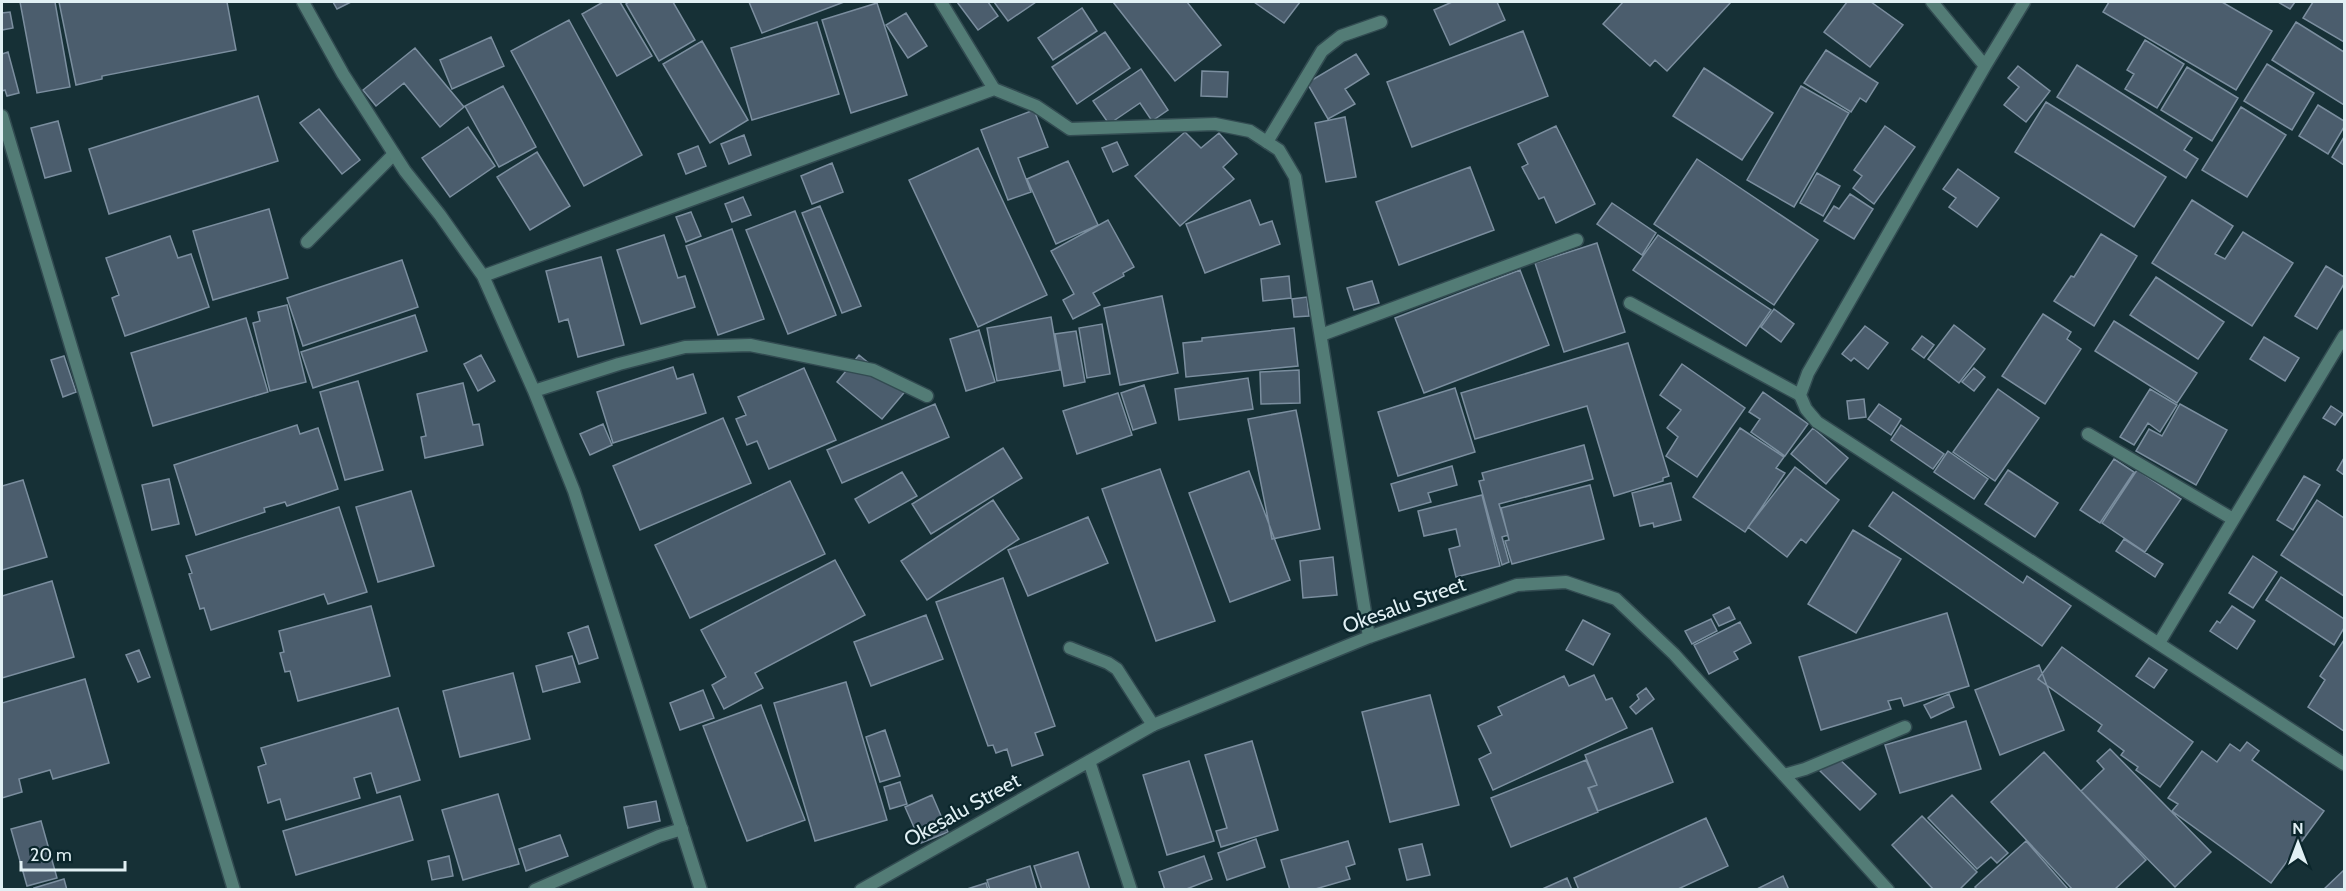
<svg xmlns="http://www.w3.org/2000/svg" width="2346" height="891" font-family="Cabin,sans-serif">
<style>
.building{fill:#4b5d6d;stroke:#7b8e9f;stroke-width:1.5}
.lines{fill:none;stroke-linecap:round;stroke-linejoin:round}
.service-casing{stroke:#324b51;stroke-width:15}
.minor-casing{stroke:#324b51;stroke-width:15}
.service{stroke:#537c76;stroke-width:12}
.minor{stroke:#537c76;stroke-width:12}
.labels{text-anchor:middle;stroke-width:4.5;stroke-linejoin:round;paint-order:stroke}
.street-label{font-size:21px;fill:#e1f0f4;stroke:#0b262c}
</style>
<rect width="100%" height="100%" fill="#163036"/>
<path class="building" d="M 20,2 L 55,2 L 70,87 L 37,93 Z
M 59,2 L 227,2 L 236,50 L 102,76 L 102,79 L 76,85 Z
M 333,2 L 351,2 L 337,9 Z
M 603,2 L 620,2 L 652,56 L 617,76 L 582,14 Z
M 629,2 L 673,2 L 695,40 L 659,61 L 626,4 Z
M 749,2 L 844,2 L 762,33 Z
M 957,2 L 988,2 L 998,16 L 978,30 Z
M 994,2 L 1036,2 L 1008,21 Z
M 1113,2 L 1187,2 L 1221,45 L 1175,81 Z
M 1254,2 L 1300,2 L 1284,23 Z
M 1452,2 L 1497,2 L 1505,20 L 1450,45 L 1434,10 Z
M 1623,2 L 1731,2 L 1667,71 L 1655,60 L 1650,66 L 1603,24 Z
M 1847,2 L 1871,2 L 1903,25 L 1870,67 L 1824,32 Z
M 2109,2 L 2222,2 L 2272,31 L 2236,90 L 2103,12 Z
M 2278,2 L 2295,2 L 2290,9 Z
M 2313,2 L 2344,2 L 2344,42 L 2303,18 Z
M 877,3 L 907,95 L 851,113 L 822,20 Z
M 1082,8 L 1097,31 L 1053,60 L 1038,38 Z
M 10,12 L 13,28 L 2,30 L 2,13 Z
M 906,13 L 927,46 L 908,58 L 886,25 Z
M 569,20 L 642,155 L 584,186 L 511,51 Z
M 817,22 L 839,94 L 752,120 L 731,48 Z
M 2296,22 L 2344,52 L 2344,105 L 2272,60 Z
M 1523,31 L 1548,96 L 1412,147 L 1387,82 Z
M 1105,32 L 1130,68 L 1077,104 L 1052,67 Z
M 491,37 L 504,66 L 452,89 L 440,60 Z
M 2145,40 L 2184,64 L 2157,108 L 2125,89 L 2134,74 L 2127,70 Z
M 702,41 L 748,120 L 710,143 L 663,64 Z
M 415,48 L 464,107 L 440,127 L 404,83 L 376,106 L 363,90 Z
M 1826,50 L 1878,83 L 1866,102 L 1860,98 L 1851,112 L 1804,83 Z
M 8,52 L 19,93 L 7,96 L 5,90 L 2,91 L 2,54 Z
M 1356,54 L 1369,74 L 1345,89 L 1355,104 L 1328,119 L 1307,83 Z
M 2267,64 L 2314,93 L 2292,130 L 2244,101 Z
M 2077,65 L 2192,138 L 2184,150 L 2198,159 L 2186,178 L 2057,97 Z
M 2018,66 L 2050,91 L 2026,122 L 2004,105 L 2019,87 L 2008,78 Z
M 2187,67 L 2238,98 L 2212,141 L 2161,110 Z
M 1704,68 L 1773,113 L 1742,160 L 1673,116 Z
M 1141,69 L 1168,110 L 1152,121 L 1140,103 L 1109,124 L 1093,101 Z
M 1202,71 L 1228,72 L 1227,97 L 1201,96 Z
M 503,86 L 536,147 L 499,167 L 465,106 Z
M 1801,86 L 1849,113 L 1794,207 L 1747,180 Z
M 258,96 L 278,161 L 109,214 L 89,149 Z
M 2046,102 L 2166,177 L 2134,227 L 2015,152 Z
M 2318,105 L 2344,121 L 2344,127 L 2328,154 L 2299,136 Z
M 2241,107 L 2286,135 L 2247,197 L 2202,170 Z
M 319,109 L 360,160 L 342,174 L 300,123 Z
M 1034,110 L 1048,147 L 1018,158 L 1031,192 L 1008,200 L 981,130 Z
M 1345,117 L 1356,177 L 1326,182 L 1315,123 Z
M 58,121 L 71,171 L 45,178 L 31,128 Z
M 1556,126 L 1595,204 L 1556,223 L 1544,197 L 1539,199 L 1522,167 L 1528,164 L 1518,144 Z
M 1885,126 L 1915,147 L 1874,204 L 1853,188 L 1862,176 L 1854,170 Z
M 468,127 L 495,166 L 450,197 L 422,158 Z
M 1185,132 L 1201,148 L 1219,133 L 1237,154 L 1223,167 L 1234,179 L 1180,226 L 1135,176 Z
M 744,135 L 751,155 L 729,164 L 721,144 Z
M 2344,137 L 2344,165 L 2332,157 Z
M 1117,142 L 1128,165 L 1113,172 L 1102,148 Z
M 698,146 L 706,166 L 686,174 L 678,154 Z
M 978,148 L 1047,295 L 978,327 L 909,180 Z
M 537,152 L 570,206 L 530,230 L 497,177 Z
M 1697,159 L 1818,240 L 1774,305 L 1654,224 Z
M 1068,161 L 1098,225 L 1056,244 L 1027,179 Z
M 832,163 L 843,192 L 812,204 L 801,176 Z
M 1470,167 L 1494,230 L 1399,265 L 1376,202 Z
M 1958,169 L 1999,198 L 1977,227 L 1949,207 L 1956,198 L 1943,189 Z
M 1817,173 L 1840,186 L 1823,216 L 1800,203 Z
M 1850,194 L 1873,209 L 1854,239 L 1824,221 L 1834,206 L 1839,209 Z
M 743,197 L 751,215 L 732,222 L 725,204 Z
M 1250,200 L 1260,225 L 1272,221 L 1280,244 L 1205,273 L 1186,224 Z
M 2192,200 L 2233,226 L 2215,254 L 2225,259 L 2243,232 L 2293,263 L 2252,326 L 2152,263 Z
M 1612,203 L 1656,233 L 1642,255 L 1597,224 Z
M 820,206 L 861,306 L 842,313 L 802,213 Z
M 269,209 L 288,278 L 213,300 L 193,231 Z
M 795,211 L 836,315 L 788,334 L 746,230 Z
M 691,212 L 701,236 L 686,242 L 676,217 Z
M 1108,220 L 1134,267 L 1123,273 L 1124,276 L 1093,293 L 1100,305 L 1073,319 L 1063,300 L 1074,294 L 1051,251 Z
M 732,229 L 764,319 L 718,335 L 686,246 Z
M 2101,234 L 2137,256 L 2094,326 L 2054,301 L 2071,276 L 2074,277 Z
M 664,235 L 678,278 L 685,276 L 695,307 L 641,324 L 617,250 Z
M 1658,235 L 1771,310 L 1746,346 L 1633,270 Z
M 170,236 L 178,258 L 191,254 L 209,307 L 125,336 L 112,298 L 119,295 L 106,258 Z
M 1597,243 L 1625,332 L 1564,352 L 1535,263 Z
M 601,257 L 624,345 L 578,357 L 568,319 L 559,322 L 546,271 Z
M 402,260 L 418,307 L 303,346 L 287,298 Z
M 2326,266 L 2344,277 L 2344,284 L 2317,329 L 2295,316 Z
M 1520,270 L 1549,345 L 1424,393 L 1395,318 Z
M 1289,276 L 1291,298 L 1263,301 L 1261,279 Z
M 2156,277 L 2224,322 L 2198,359 L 2130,315 Z
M 1372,281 L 1379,303 L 1354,310 L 1347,288 Z
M 1162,296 L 1178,373 L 1120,385 L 1104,308 Z
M 1307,297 L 1309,316 L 1294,317 L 1292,299 Z
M 287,305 L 306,382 L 270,391 L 253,323 L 260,321 L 258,312 Z
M 1774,309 L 1794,324 L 1781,342 L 1761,327 Z
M 2043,314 L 2071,332 L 2067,339 L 2081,349 L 2045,404 L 2002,376 Z
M 415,315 L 427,351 L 313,388 L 301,352 Z
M 1051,317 L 1060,370 L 997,381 L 987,328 Z
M 246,318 L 268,392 L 153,426 L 131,353 Z
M 2114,321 L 2197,373 L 2177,403 L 2095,351 Z
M 1102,324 L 1110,374 L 1087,378 L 1079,328 Z
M 1954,325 L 1985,349 L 1959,383 L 1928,359 Z
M 1865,326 L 1888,343 L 1868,369 L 1854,358 L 1851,361 L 1842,354 Z
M 1294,328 L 1298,366 L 1186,377 L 1183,343 L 1202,341 L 1202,338 Z
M 979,330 L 995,382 L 966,391 L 950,339 Z
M 1076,331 L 1085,382 L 1064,386 L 1055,334 Z
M 1922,336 L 1934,345 L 1924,358 L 1912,349 Z
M 2264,337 L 2299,358 L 2285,381 L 2250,359 Z
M 1628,343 L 1669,476 L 1663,478 L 1663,481 L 1614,496 L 1587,406 L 1475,439 L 1461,393 Z
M 481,355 L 495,381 L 478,391 L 464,364 Z
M 859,355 L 888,379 L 908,388 L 882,419 L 837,382 Z
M 64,356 L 76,392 L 63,397 L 51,360 Z
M 1682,364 L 1745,408 L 1697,477 L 1666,456 L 1678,437 L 1667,428 L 1681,410 L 1660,395 Z
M 673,367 L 677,379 L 693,374 L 706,413 L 613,443 L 597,392 Z
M 804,368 L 836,440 L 769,469 L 757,441 L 747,445 L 736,419 L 746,415 L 738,397 Z
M 1974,368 L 1985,377 L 1974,391 L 1962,382 Z
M 1299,370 L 1300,403 L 1261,404 L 1260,372 Z
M 1248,378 L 1253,409 L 1179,420 L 1175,389 Z
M 358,381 L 383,470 L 345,480 L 320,392 Z
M 463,383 L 473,425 L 479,424 L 483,445 L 425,458 L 421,437 L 426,436 L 417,394 Z
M 1144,385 L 1156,423 L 1133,430 L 1121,393 Z
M 1455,388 L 1475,452 L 1398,476 L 1378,412 Z
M 1998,389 L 2039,418 L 1995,481 L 1953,452 Z
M 2150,389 L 2177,405 L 2160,432 L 2148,423 L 2134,445 L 2120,437 Z
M 1763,392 L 1808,424 L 1785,456 L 1751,432 L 1760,419 L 1749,412 Z
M 1118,393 L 1132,435 L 1077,454 L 1063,411 Z
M 1864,399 L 1866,417 L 1849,419 L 1847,401 Z
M 935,404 L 949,437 L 842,483 L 827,450 Z
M 1879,404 L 1901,419 L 1891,435 L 1868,419 Z
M 2180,404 L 2227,430 L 2196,485 L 2136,451 L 2149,429 L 2162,436 Z
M 2331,406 L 2343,414 L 2335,425 L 2323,418 Z
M 1296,410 L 1320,529 L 1272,539 L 1248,419 Z
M 723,418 L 751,483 L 640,530 L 613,466 Z
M 603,424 L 612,445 L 590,455 L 580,434 Z
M 297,425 L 300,434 L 318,428 L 338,489 L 287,506 L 285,502 L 264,508 L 265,512 L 196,535 L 174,465 Z
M 1901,425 L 1944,454 L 1933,469 L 1891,440 Z
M 1740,428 L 1784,457 L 1776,468 L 1785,473 L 1745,532 L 1693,497 Z
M 1813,428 L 1848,458 L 1826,484 L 1791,454 Z
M 1584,445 L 1593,479 L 1499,504 L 1508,535 L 1502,537 L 1509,562 L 1502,565 L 1479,481 L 1484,480 L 1482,473 Z
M 1003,448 L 1022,478 L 931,534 L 912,504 Z
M 1948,451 L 1988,479 L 1974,499 L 1934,472 Z
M 2344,458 L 2344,475 L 2337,470 Z
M 2114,459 L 2134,472 L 2100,523 L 2080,510 Z
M 1452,466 L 1457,485 L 1428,493 L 1431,502 L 1399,511 L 1391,484 Z
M 1795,467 L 1839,500 L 1806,543 L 1801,539 L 1787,557 L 1748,527 Z
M 1160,469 L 1215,621 L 1156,641 L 1102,489 Z
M 2008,470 L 2058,503 L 2035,537 L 1985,504 Z
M 2137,470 L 2181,499 L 2145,552 L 2102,523 Z
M 1249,471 L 1290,580 L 1230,602 L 1189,493 Z
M 902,472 L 917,496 L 869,523 L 855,499 Z
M 2304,476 L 2320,485 L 2293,530 L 2277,520 Z
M 169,479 L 179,524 L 152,530 L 142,485 Z
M 23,480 L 47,557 L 2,570 L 2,486 Z
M 790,481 L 825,554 L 690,618 L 655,545 Z
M 1671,483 L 1681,520 L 1654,527 L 1653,523 L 1640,526 L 1632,493 Z
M 1590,485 L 1604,539 L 1512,564 L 1505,541 L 1509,540 L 1501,508 Z
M 411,491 L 434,566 L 378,582 L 356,507 Z
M 1893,492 L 2023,583 L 2027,576 L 2071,606 L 2042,646 L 1869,526 Z
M 1482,495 L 1500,566 L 1456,577 L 1449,549 L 1460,546 L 1456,529 L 1424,536 L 1418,511 Z
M 993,500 L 1019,539 L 927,600 L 901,561 Z
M 2317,500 L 2344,518 L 2344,596 L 2281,555 Z
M 339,507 L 367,592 L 328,604 L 324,594 L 211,630 L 204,608 L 200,609 L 189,574 L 192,573 L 186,556 Z
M 1088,517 L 1108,563 L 1028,596 L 1008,550 Z
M 1853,530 L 1901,559 L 1856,633 L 1808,604 Z
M 2124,539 L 2163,564 L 2155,577 L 2116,551 Z
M 2253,556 L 2277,572 L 2253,608 L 2229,593 Z
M 1333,557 L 1337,595 L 1303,598 L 1300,561 Z
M 835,560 L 865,615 L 755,673 L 763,688 L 724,709 L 712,685 L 726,677 L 701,630 Z
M 2281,577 L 2344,619 L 2344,628 L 2334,645 L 2266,600 Z
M 1003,578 L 1055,726 L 1035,733 L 1043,755 L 1012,766 L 1007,749 L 996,753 L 993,745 L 988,746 L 936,602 Z
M 52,581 L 74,657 L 2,678 L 2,596 Z
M 371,606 L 390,676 L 298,701 L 290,671 L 285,672 L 280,653 L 284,652 L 279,631 Z
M 2232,606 L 2255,621 L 2237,649 L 2210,631 L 2217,621 L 2220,623 Z
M 1729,607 L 1735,619 L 1719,626 L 1713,615 Z
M 1947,613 L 1969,686 L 1904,706 L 1901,698 L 1888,701 L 1891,709 L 1821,730 L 1799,657 Z
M 926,615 L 943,659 L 871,686 L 854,642 Z
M 1711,619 L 1717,631 L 1692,644 L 1685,631 Z
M 1583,620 L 1610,634 L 1593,665 L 1566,650 Z
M 1740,622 L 1751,643 L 1734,652 L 1738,659 L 1709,674 L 1694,645 Z
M 588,626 L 598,658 L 579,664 L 568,633 Z
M 2344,640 L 2344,731 L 2308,707 L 2325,680 L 2320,676 Z
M 2062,647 L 2193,742 L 2160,787 L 2136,770 L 2138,767 L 2121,755 L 2124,751 L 2098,731 L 2102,725 L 2038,679 Z
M 139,650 L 150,677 L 138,682 L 126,655 Z
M 572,656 L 580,682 L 543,692 L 536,666 Z
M 2149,658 L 2167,670 L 2154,688 L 2136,676 Z
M 2039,665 L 2064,730 L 2000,755 L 1975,690 Z
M 513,673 L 530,739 L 460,757 L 443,691 Z
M 1594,675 L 1606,700 L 1612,698 L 1627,728 L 1493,790 L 1479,759 L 1491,753 L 1478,726 L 1502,715 L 1498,707 L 1564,676 L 1569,686 Z
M 85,679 L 109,763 L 53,779 L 50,770 L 19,779 L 22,792 L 2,798 L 2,703 Z
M 846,682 L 887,820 L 815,841 L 774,703 Z
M 1646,688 L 1654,699 L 1636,714 L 1630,707 L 1639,699 L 1637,695 Z
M 703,690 L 714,718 L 680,730 L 670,703 Z
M 1949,694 L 1954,707 L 1931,718 L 1924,705 Z
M 1430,695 L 1459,805 L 1390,822 L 1362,712 Z
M 761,705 L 805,820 L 747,841 L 703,726 Z
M 398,708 L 420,780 L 377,793 L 371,773 L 354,778 L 360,798 L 286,820 L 280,799 L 268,803 L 258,767 L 266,764 L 261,748 Z
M 1966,721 L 1981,769 L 1900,793 L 1885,745 Z
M 1652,728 L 1673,782 L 1598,811 L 1589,788 L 1597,785 L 1585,755 Z
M 885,730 L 900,776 L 880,782 L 866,737 Z
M 1252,741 L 1278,830 L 1221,847 L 1216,831 L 1227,828 L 1205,755 Z
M 2247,742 L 2259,751 L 2252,760 L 2324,811 L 2271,883 L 2172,811 L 2178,804 L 2168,798 L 2202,751 L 2217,762 L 2230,744 L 2240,751 Z
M 2110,749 L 2211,852 L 2175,887 L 2081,791 L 2104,769 L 2097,761 Z
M 2044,752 L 2146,860 L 2114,890 L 2073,890 L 1991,802 Z
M 1835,755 L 1876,794 L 1860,810 L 1820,771 Z
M 1586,760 L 1597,785 L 1588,788 L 1598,812 L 1511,847 L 1491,798 Z
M 1189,761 L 1214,841 L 1167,855 L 1143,775 Z
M 900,782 L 907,804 L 890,809 L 884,787 Z
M 498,794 L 519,864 L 463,880 L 442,810 Z
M 932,795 L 948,832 L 921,843 L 905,807 Z
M 1952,795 L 2008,853 L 1997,863 L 1991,857 L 1977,869 L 1928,818 Z
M 400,796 L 413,840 L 296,875 L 283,831 Z
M 656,801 L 660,821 L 628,828 L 624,807 Z
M 1922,816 L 1977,872 L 1959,890 L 1934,890 L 1892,845 Z
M 1706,818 L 1728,866 L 1676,890 L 1579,890 L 1574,878 Z
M 41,821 L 57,878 L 27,886 L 11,829 Z
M 560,835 L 568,856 L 526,871 L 519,849 Z
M 1256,839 L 1265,867 L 1227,880 L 1218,853 Z
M 1348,841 L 1355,864 L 1346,867 L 1350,879 L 1312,890 L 1290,890 L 1281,860 Z
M 2026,841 L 2069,890 L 1978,890 L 1975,887 Z
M 1422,844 L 1430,875 L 1407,880 L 1399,849 Z
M 1078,852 L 1090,890 L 1042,890 L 1034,866 Z
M 449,856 L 453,876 L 432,880 L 428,861 Z
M 1204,856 L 1212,879 L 1184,890 L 1165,890 L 1159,872 Z
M 1030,866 L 1037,890 L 990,890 L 987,880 Z
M 2344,870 L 2344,890 L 2323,890 Z
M 1783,876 L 1789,890 L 1755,890 Z
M 1567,878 L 1572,890 L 1540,890 Z
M 64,879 L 67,890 L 35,890 L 34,888 Z
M 986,883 L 988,890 L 964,890 Z"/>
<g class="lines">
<g class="service-casing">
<path id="service" d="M 1267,142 L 1322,51 L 1341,36 L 1381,22
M 307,242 L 394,154
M 1630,303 L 1800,395
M 1321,335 L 1577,240
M 2088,434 L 2233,519
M 1070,648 L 1108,663 L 1117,669 L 1153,725
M 1784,775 L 1805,769 L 1905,727
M 535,890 L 659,836 L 682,829"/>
</g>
<g class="minor-casing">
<path id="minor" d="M 303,2 L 343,74 L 405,171 L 440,215 L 483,276 L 534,391 L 574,491 L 701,890
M 941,2 L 994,89
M 1932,2 L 1985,66
M 2024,2 L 1985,66 L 1808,373 L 1800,395 L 1806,409 L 1817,422 L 2344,764
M 2,116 L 234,890
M 483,276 L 994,89 L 1036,106 L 1070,129 L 1215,124 L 1250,131 L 1279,150 L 1295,177 L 1369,637
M 534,391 L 619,364 L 685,347 L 750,345 L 873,370 L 927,396
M 2159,643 L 2344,336
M 1089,761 L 1131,890
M 861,890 L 1153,725 L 1369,637 L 1517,585 L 1566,582 L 1616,599 L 1674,654 L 1888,890"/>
</g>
<use href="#service" class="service"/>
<use href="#minor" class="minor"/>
</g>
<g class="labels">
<g class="street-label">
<text transform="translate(1404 605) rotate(-20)" y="7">Okesalu Street</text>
<text transform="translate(962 810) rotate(-29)" y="7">Okesalu Street</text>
</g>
</g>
<rect width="2346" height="891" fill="none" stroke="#e1f0f4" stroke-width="6"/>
<g transform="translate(2298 843)" stroke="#0b262c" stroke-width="4.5" paint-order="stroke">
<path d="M0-4.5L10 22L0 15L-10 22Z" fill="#e1f0f4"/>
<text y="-9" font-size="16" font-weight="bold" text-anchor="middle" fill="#e1f0f4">N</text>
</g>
<path d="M21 861v9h104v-9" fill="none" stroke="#e1f0f4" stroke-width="3"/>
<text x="30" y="861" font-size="18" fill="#e1f0f4" stroke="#0b262c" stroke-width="4.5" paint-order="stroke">20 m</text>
</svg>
